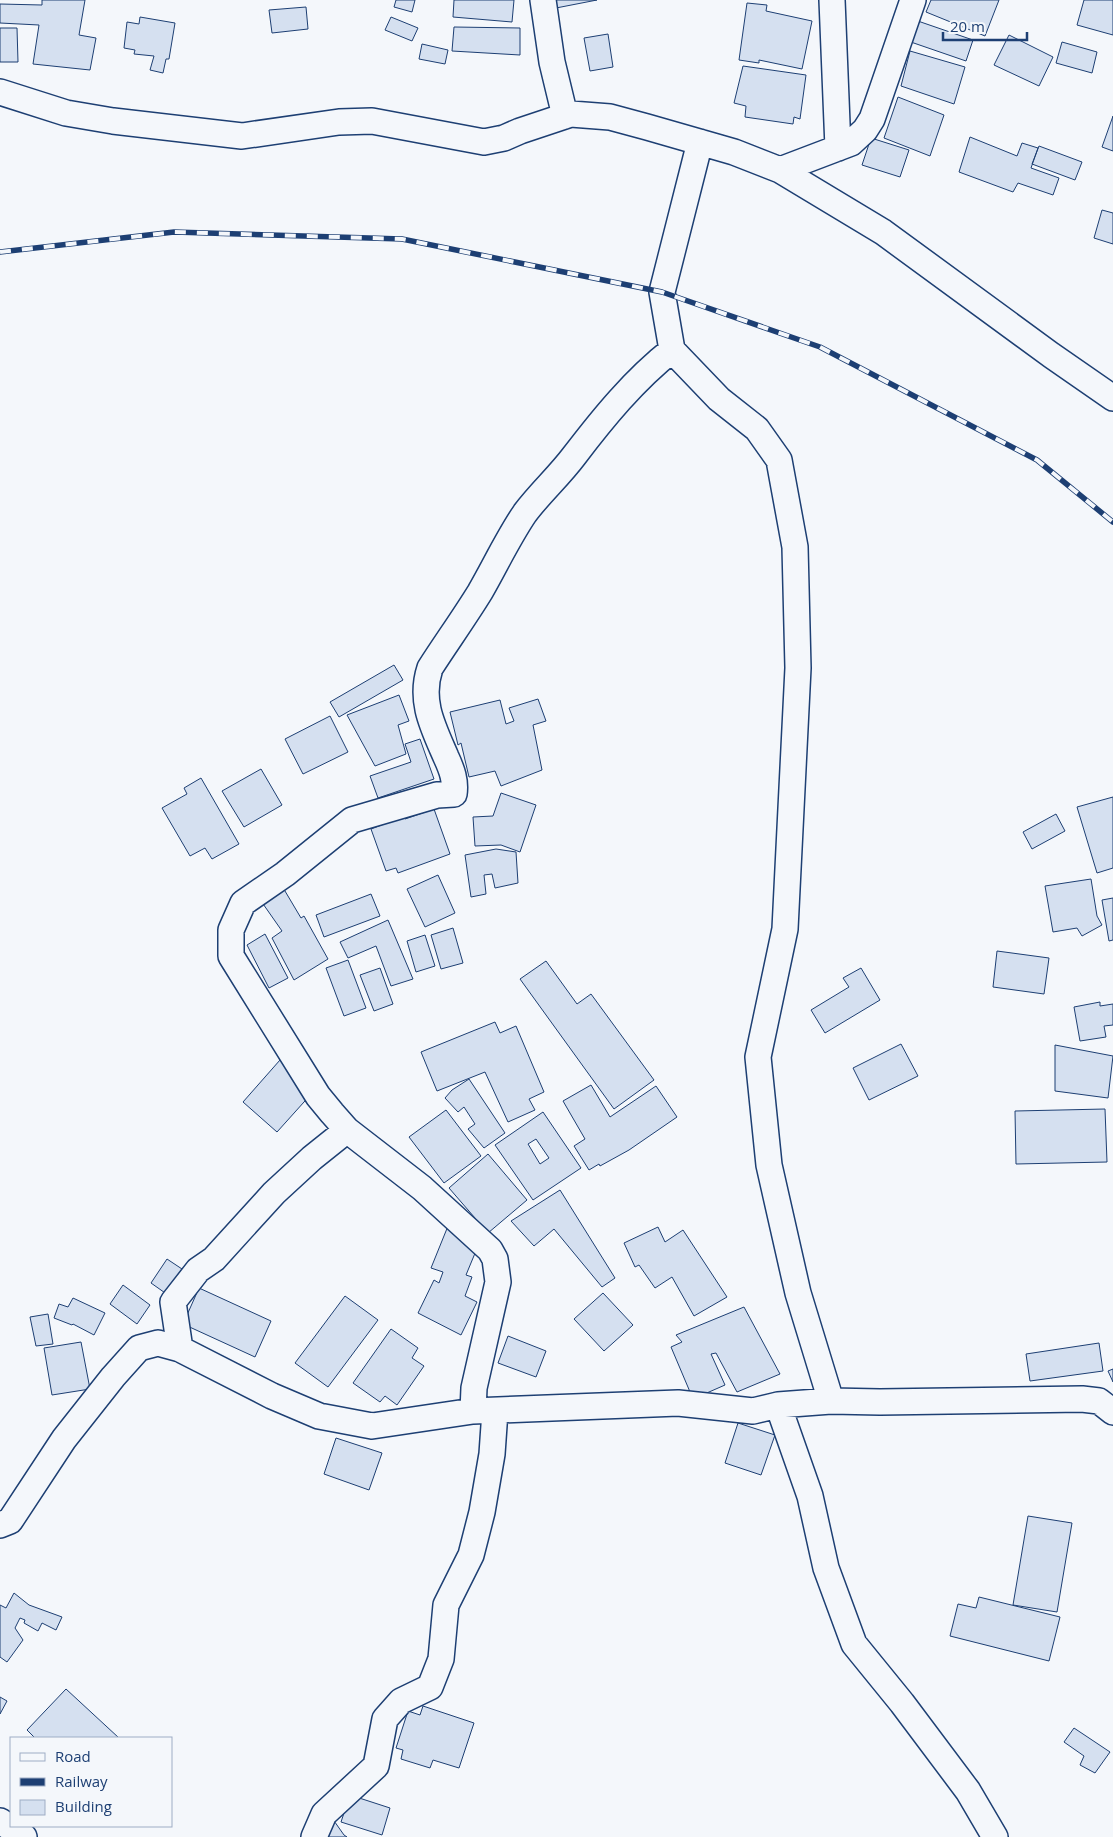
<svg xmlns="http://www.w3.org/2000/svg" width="1113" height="1837" font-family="'Open Sans',sans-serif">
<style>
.building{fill:#d5e0f0;stroke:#1d3f73;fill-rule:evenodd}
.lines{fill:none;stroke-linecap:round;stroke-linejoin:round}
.street-casing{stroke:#1d3f73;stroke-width:28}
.street{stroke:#f4f7fb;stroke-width:25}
.rail-casing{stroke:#1d3f73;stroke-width:5.5}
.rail{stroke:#f4f7fb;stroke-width:4;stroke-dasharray:11;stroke-linecap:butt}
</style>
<rect width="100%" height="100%" fill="#f4f7fb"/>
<path class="building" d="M 42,0 L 85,0 L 79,35 L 96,38 L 90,70 L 33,64 L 39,25 L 0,23 L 0,4 L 42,5 Z
M 396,0 L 415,0 L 412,12 L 394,7 Z
M 454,0 L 514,0 L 512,22 L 453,17 Z
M 555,0 L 597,0 L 556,8 Z
M 931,0 L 999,0 L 985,36 L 926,12 Z
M 1084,0 L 1113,0 L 1113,35 L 1077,25 Z
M 747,3 L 767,5 L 766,11 L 812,21 L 802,69 L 759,60 L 759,63 L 739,60 Z
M 306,7 L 308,29 L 272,33 L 269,10 Z
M 140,17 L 175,23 L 169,59 L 166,59 L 163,73 L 150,70 L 154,56 L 134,54 L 135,50 L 124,48 L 127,22 L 139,24 Z
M 391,17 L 418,28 L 412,41 L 385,30 Z
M 912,19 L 973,40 L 966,61 L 905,40 Z
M 454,27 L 520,28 L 520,55 L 452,51 Z
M 0,28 L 17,28 L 18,62 L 0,62 Z
M 608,34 L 613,67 L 590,71 L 584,38 Z
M 1009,35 L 1053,57 L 1039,86 L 994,65 Z
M 1062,42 L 1097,52 L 1092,73 L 1056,63 Z
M 422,44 L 448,50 L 445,64 L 419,59 Z
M 910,51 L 965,67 L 954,104 L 901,86 Z
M 743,66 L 806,75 L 800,119 L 794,117 L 793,124 L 745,117 L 746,106 L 734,103 Z
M 898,97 L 944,115 L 930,156 L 884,138 Z
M 1113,116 L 1113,151 L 1102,147 Z
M 970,137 L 1017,156 L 1022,143 L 1038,148 L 1031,168 L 1059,178 L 1053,195 L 1018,183 L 1013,192 L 959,172 Z
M 871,138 L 909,150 L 900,177 L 862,165 Z
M 1039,146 L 1082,162 L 1075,180 L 1032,164 Z
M 1102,210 L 1113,213 L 1113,244 L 1094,238 Z
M 394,665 L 403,680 L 339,717 L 330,702 Z
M 399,695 L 409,721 L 398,725 L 406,754 L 375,766 L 347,715 Z
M 538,699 L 546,721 L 533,725 L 542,770 L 501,786 L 495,771 L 469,777 L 461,743 L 458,745 L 450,712 L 500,700 L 506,724 L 514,721 L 509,708 Z
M 330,716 L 348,752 L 303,774 L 285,739 Z
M 420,739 L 434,779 L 378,798 L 370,776 L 411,762 L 405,744 Z
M 261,769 L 282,805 L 244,827 L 222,791 Z
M 201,778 L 239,844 L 212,859 L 205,848 L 190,856 L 162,808 L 187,794 L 184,788 Z
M 501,793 L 536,805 L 520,852 L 501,845 L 475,846 L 473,817 L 493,816 Z
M 1113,797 L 1113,868 L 1097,873 L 1077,807 Z
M 434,809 L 450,854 L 398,873 L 396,868 L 386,871 L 371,829 L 384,824 L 382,818 L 402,811 L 405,819 Z
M 1056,814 L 1065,831 L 1032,849 L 1023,832 Z
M 496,849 L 516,852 L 518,883 L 495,888 L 492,874 L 484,875 L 486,894 L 471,897 L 465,855 Z
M 438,875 L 455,913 L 425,927 L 407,889 Z
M 1091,879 L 1097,916 L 1102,925 L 1082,936 L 1077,928 L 1053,932 L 1045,886 Z
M 282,886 L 301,918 L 304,916 L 328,959 L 294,980 L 272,938 L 282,931 L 261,901 Z
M 371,894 L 380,916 L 324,937 L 316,915 Z
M 1113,898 L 1113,940 L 1109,941 L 1102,900 Z
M 388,920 L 413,979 L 391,986 L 376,946 L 348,958 L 340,942 Z
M 453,928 L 463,963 L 441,969 L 431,935 Z
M 265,934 L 288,978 L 269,988 L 247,945 Z
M 425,935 L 435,966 L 416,972 L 407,941 Z
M 997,951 L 1049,958 L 1044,994 L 993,987 Z
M 348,960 L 366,1008 L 344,1016 L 326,968 Z
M 546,961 L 577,1004 L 591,994 L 654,1080 L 614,1109 L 520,979 Z
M 380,968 L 393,1004 L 374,1011 L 360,975 Z
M 861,968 L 880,1000 L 825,1033 L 811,1010 L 849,987 L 843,978 Z
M 1100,1002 L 1100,1006 L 1113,1004 L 1113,1025 L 1104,1026 L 1106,1037 L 1080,1041 L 1074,1007 Z
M 495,1022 L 500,1033 L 516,1026 L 544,1092 L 529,1099 L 535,1110 L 508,1122 L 485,1072 L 437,1091 L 421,1052 Z
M 901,1044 L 918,1076 L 869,1100 L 853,1068 Z
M 1055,1045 L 1113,1056 L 1108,1098 L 1055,1091 Z
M 280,1060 L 313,1092 L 277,1132 L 243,1102 Z
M 469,1079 L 505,1133 L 484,1148 L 468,1129 L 475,1124 L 464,1107 L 458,1112 L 445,1098 L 452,1090 Z
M 591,1085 L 610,1117 L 656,1086 L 677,1117 L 629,1150 L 600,1166 L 599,1164 L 589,1170 L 574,1146 L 585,1139 L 563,1101 Z
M 1105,1109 L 1107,1162 L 1016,1164 L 1015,1111 Z
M 446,1110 L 481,1156 L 444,1183 L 409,1137 Z
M 543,1112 L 581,1168 L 533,1200 L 495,1145 ZM 536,1139 L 549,1158 L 540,1164 L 528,1144 Z
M 488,1154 L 527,1200 L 488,1233 L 449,1188 Z
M 560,1190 L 615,1278 L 602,1287 L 554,1229 L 534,1246 L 511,1221 Z
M 448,1226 L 478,1246 L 466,1275 L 472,1277 L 465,1296 L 477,1302 L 461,1335 L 418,1313 L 434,1280 L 439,1283 L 443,1272 L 431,1268 Z
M 658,1227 L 665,1242 L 683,1230 L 727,1297 L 694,1316 L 672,1277 L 655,1288 L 639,1265 L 635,1267 L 624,1243 Z
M 167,1259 L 185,1271 L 168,1295 L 151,1283 Z
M 123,1285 L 150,1305 L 137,1324 L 110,1304 Z
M 199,1288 L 271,1321 L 255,1357 L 183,1324 Z
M 603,1293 L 633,1325 L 604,1351 L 574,1319 Z
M 345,1296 L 378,1320 L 328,1387 L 295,1363 Z
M 73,1298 L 105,1313 L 94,1335 L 73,1324 L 72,1325 L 54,1318 L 59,1304 L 68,1307 Z
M 744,1307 L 780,1374 L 737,1392 L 716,1353 L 711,1354 L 725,1385 L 693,1399 L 671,1347 L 682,1342 L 676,1335 Z
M 48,1314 L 53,1344 L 36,1346 L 30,1317 Z
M 391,1329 L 418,1348 L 412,1358 L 424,1366 L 397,1405 L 385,1396 L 380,1402 L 353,1383 Z
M 508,1336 L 546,1351 L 536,1377 L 498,1363 Z
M 81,1342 L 90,1389 L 52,1395 L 44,1348 Z
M 1099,1343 L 1103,1371 L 1030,1381 L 1026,1354 Z
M 1113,1369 L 1113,1382 L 1108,1371 Z
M 738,1423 L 775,1435 L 761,1475 L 725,1463 Z
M 336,1438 L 382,1453 L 369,1490 L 324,1474 Z
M 1028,1516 L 1072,1523 L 1057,1612 L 1013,1605 Z
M 14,1593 L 29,1605 L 62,1617 L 56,1630 L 42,1623 L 38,1631 L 24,1623 L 25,1620 L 20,1618 L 15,1628 L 23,1640 L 7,1662 L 0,1657 L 0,1605 L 6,1608 Z
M 979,1597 L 1060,1617 L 1049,1661 L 950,1636 L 958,1604 L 976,1608 Z
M 66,1689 L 119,1738 L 35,1738 L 27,1730 Z
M 0,1697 L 7,1701 L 0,1714 Z
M 423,1706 L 474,1723 L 459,1768 L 433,1760 L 430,1768 L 401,1759 L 403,1750 L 396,1748 L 408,1711 L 420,1715 Z
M 1074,1728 L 1110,1752 L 1095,1773 L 1080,1765 L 1084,1756 L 1064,1742 Z
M 350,1795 L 390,1808 L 382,1835 L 341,1822 Z
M 332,1818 L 344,1835 L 347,1837 L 326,1837 Z"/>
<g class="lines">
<g class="street-casing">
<path id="street" d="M 543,0 L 552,62 L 565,116
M 832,0 L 838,148
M 0,92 L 66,113 L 113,121 L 242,136 L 339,122 L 372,121 L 484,142 L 504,138 L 520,131 L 571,114 L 610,117 L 647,127 L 734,152 L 780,170 L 883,232 L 1051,355 L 1113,398
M 700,142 L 662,292 L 672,350 L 719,399 L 757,429 L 779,460 L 795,547 L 798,668 L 785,929 L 758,1057 L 769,1165 L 798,1293 L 831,1401
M 780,170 L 851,143 L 865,130 L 872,119 L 881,93 L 913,0
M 180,1349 L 173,1302 L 198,1270 L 214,1259 L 274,1193 L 312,1158 L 347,1130
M 778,1405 L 810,1496 L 826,1568 L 854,1644 L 902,1703 L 968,1791 L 995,1837
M 473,1411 L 474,1388 L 498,1282 L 495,1259 L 490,1250 L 422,1188 L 347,1130 L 332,1113 L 318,1096 L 231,956 L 231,930 L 243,903 L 285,874 L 352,820 L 437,795 L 454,794 C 456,781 452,770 446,757 C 433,727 419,701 430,668 C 446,643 464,618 480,592 C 495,566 508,538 525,513 C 540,493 559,476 574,456 C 603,418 634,380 672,350
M 0,1525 L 10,1521 L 64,1439 L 113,1377 L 139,1348 L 158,1343 L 180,1349 L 272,1396 L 319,1416 L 372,1426 L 473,1411 L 678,1403 L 753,1411 L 778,1405 L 831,1401 L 880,1402 L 1082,1399 L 1099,1401 L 1113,1412
M 0,1821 L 24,1837
M 314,1837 L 324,1814 L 376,1766 L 385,1719 L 401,1701 L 430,1687 L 441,1659 L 446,1605 L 471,1555 L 482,1512 L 492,1454 L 495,1411"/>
</g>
<use href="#street" class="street"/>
<g class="rail-casing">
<path id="rail" d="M 0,252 L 174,232 L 402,239 L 662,292 L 820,347 L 1037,460 L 1113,522"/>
</g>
<use href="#rail" class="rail"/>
</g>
<rect x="10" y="1737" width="162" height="90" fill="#f4f7fb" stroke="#9eadc5"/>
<rect x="20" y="1753" width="25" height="8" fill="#f4f7fb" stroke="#9eadc5"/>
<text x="55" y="1762" font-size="15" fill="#1d3f73">Road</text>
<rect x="20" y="1778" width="25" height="8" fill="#1d3f73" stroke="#9eadc5"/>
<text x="55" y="1787" font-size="15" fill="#1d3f73">Railway</text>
<rect x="20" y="1800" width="25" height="15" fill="#d5e0f0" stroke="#9eadc5"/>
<text x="55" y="1812" font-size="15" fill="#1d3f73">Building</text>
<path d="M943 32v8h84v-8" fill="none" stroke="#1d3f73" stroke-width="2.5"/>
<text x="950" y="32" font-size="15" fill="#1d3f73" stroke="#f4f7fb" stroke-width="4" paint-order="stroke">20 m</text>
</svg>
